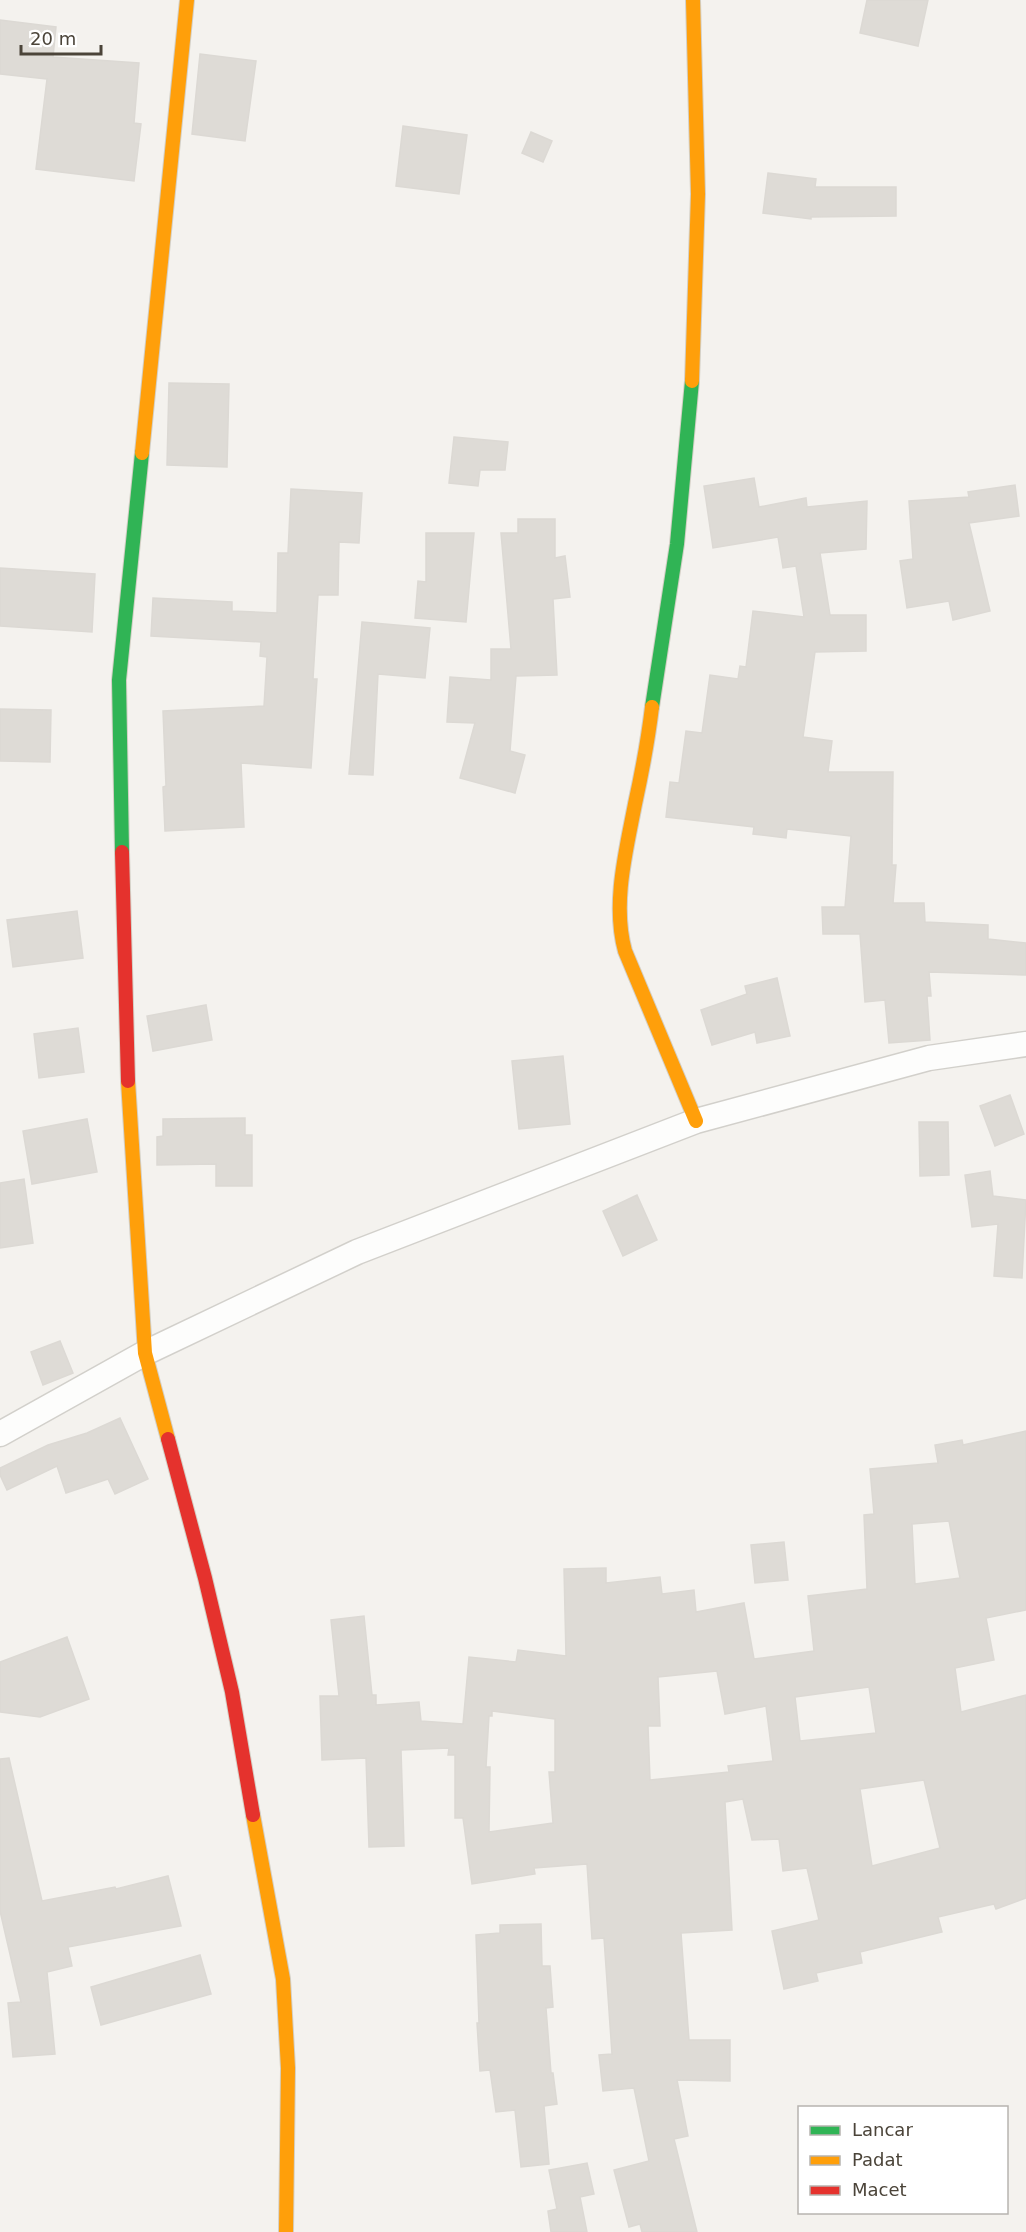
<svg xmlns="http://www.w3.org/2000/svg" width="1026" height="2232" font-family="'DejaVu Sans',sans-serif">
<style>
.building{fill:#dedbd6;stroke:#dcd9d4;stroke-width:1.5;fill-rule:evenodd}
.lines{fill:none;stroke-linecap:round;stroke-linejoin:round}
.street-casing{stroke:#d2d0cb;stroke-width:27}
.fast-casing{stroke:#d3cfc5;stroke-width:16}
.slow-casing{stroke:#d3cfc5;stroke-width:16}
.jam-casing{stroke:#d3cfc5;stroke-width:16}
.street{stroke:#fdfdfc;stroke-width:24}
.fast{stroke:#30b455;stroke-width:14}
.slow{stroke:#ff9f0a;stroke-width:14}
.jam{stroke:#e5322d;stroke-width:14}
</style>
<rect width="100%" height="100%" fill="#f4f2ee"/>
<path class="building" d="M 867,0 L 928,0 L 918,46 L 860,33 Z
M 0,20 L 56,27 L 53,57 L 139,63 L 134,123 L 141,124 L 134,181 L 36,169 L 47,79 L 0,74 Z
M 200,54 L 256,61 L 245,141 L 192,134 Z
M 403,126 L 467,135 L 459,194 L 396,186 Z
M 531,132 L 552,141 L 543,162 L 522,153 Z
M 768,173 L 816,179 L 815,187 L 896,187 L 896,216 L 811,217 L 811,219 L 763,213 Z
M 169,383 L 229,384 L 227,467 L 167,465 Z
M 454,437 L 508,442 L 505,470 L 480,470 L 478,486 L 449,483 Z
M 754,478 L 759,507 L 806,498 L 807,507 L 867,501 L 866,549 L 820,553 L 830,615 L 866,615 L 866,651 L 815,652 L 803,737 L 832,741 L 828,772 L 893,772 L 892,865 L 896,865 L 893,903 L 924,903 L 925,922 L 988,925 L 988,939 L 1026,943 L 1026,975 L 929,972 L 931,996 L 927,996 L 930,1040 L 889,1043 L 885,1000 L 865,1002 L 860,934 L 823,934 L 822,907 L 845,907 L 851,836 L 787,829 L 786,838 L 753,834 L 754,827 L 666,817 L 670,782 L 679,783 L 686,731 L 702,733 L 710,675 L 738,679 L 740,666 L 746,667 L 753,611 L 804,617 L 796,566 L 783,568 L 778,537 L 713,548 L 704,486 Z
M 1015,485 L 1019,516 L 969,523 L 990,611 L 953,620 L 949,601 L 907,608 L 900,561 L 913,559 L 909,501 L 969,497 L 968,492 Z
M 291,489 L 362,493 L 359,543 L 339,542 L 338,595 L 318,595 L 313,679 L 317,679 L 311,768 L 241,763 L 244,827 L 165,831 L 163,787 L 166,786 L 163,711 L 264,706 L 267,657 L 260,656 L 261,642 L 151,636 L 153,598 L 232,602 L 232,611 L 277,613 L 278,553 L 288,553 Z
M 518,519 L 555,519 L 555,558 L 565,556 L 570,597 L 553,599 L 557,675 L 516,676 L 510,751 L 525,755 L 515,793 L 460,778 L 475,723 L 447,722 L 450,677 L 491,680 L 491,649 L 511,649 L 501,533 L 518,533 Z
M 426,533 L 474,533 L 466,622 L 415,618 L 418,581 L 426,582 Z
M 0,568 L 95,574 L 92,632 L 0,626 Z
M 362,622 L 430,628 L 425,678 L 378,674 L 373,775 L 349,774 Z
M 0,709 L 51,710 L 50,762 L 0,761 Z
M 77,911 L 83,958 L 13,967 L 7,920 Z
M 777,978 L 790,1036 L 757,1043 L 755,1032 L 712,1045 L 701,1010 L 747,994 L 745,986 Z
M 206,1005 L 212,1040 L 153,1051 L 147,1016 Z
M 78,1028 L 84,1072 L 39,1078 L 34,1034 Z
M 563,1056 L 570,1124 L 519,1129 L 512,1061 Z
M 1010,1095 L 1024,1134 L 995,1146 L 980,1106 Z
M 245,1118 L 245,1135 L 252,1135 L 252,1186 L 216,1186 L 216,1164 L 157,1165 L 157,1137 L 163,1136 L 163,1119 Z
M 87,1119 L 97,1172 L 32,1184 L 23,1131 Z
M 919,1122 L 948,1122 L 949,1175 L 920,1176 Z
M 990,1171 L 993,1196 L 1026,1200 L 1022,1278 L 994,1276 L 998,1224 L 972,1227 L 965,1175 Z
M 24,1179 L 33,1243 L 0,1248 L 0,1183 Z
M 637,1195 L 657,1240 L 623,1256 L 603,1211 Z
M 60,1341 L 73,1373 L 43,1385 L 31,1352 Z
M 120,1418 L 148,1479 L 115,1494 L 108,1479 L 66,1493 L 57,1466 L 7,1490 L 0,1475 L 0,1468 L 48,1445 L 87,1433 Z
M 1026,1431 L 1026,1610 L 986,1618 L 994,1660 L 955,1668 L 961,1712 L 1026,1695 L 1026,1898 L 996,1909 L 994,1904 L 938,1917 L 942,1932 L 860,1952 L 862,1963 L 816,1973 L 818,1981 L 784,1989 L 772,1931 L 819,1920 L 807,1868 L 783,1871 L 779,1839 L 752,1840 L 743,1799 L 725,1802 L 732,1930 L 681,1933 L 689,2040 L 730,2040 L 730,2081 L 677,2080 L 688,2136 L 674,2139 L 697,2232 L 642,2232 L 640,2224 L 629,2227 L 614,2170 L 649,2161 L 634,2088 L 603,2091 L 599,2055 L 612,2054 L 604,1938 L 592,1939 L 587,1864 L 534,1868 L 535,1874 L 472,1884 L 463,1818 L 455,1818 L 455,1755 L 448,1755 L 449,1748 L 401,1750 L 404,1846 L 369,1847 L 366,1758 L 322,1760 L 320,1696 L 339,1696 L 331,1620 L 364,1616 L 372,1695 L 376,1695 L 376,1705 L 419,1702 L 421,1721 L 463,1724 L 469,1657 L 516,1662 L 518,1650 L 566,1656 L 564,1569 L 606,1568 L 606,1583 L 660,1577 L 662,1594 L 694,1590 L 696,1612 L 744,1603 L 754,1659 L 814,1651 L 808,1596 L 867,1589 L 864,1515 L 874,1514 L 870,1469 L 938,1463 L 935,1445 L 962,1440 L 963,1445 ZM 949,1521 L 960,1578 L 915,1584 L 912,1524 ZM 717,1671 L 725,1714 L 766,1706 L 773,1761 L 728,1766 L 729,1772 L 650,1780 L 648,1726 L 660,1726 L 658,1677 ZM 869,1687 L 876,1733 L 800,1741 L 795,1697 ZM 492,1711 L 555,1719 L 555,1772 L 549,1772 L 553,1823 L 489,1832 L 490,1767 L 486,1767 L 489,1716 L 492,1716 ZM 924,1780 L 940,1848 L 872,1866 L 860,1789 Z
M 784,1542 L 788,1580 L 755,1583 L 751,1545 Z
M 67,1637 L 89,1699 L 40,1717 L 0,1712 L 0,1662 Z
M 9,1758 L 42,1901 L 115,1887 L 116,1889 L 168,1876 L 181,1926 L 68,1947 L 72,1966 L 47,1972 L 55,2054 L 13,2057 L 8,2003 L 21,2002 L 0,1911 L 0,1759 Z
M 541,1924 L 542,1966 L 550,1966 L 553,2007 L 546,2008 L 551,2073 L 553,2073 L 557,2104 L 544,2106 L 549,2164 L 521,2167 L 515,2110 L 496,2112 L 490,2070 L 480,2071 L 477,2023 L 479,2023 L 476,1935 L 500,1933 L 500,1925 Z
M 200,1955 L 211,1994 L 101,2025 L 91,1987 Z
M 587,2163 L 594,2194 L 580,2197 L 587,2232 L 551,2232 L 548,2211 L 557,2209 L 549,2170 Z"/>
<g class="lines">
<g class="street-casing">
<path id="street" d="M 0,1434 L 145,1353 L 357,1252 L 696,1121 L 929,1058 L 1026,1044"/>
</g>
<g class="fast-casing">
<path id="fast" d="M 652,707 L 677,544 L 692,381
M 122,852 L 119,680 L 142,453"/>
</g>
<g class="slow-casing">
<path id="slow" d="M 692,381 L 698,194 L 693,0
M 142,453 L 187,0
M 652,707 C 648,740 642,772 635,804 C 626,851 612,904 625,951 L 696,1121
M 128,1081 L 145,1353 L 168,1439
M 253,1815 L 283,1979 L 288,2068 L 286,2232"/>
</g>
<g class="jam-casing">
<path id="jam" d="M 122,852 L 128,1081
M 168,1439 L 205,1578 L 232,1692 L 253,1815"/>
</g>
<use href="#street" class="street"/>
<use href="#fast" class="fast"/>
<use href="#slow" class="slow"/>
<use href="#jam" class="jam"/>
</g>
<rect x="798" y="2106" width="210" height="108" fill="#ffffff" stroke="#b7b4b0" stroke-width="1.5"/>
<rect x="810" y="2126" width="30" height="9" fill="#30b455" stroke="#b7b4b0" stroke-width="1.5"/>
<text x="852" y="2136" font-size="18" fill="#4b4439">Lancar</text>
<rect x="810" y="2156" width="30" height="9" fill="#ff9f0a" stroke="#b7b4b0" stroke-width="1.5"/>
<text x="852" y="2166" font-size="18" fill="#4b4439">Padat</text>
<rect x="810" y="2186" width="30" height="9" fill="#e5322d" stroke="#b7b4b0" stroke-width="1.5"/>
<text x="852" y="2196" font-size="18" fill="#4b4439">Macet</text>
<path d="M21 45v9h80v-9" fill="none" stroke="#4b4439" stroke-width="3"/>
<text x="30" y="45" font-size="18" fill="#4b4439" stroke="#ffffff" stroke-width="4.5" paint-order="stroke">20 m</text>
</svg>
